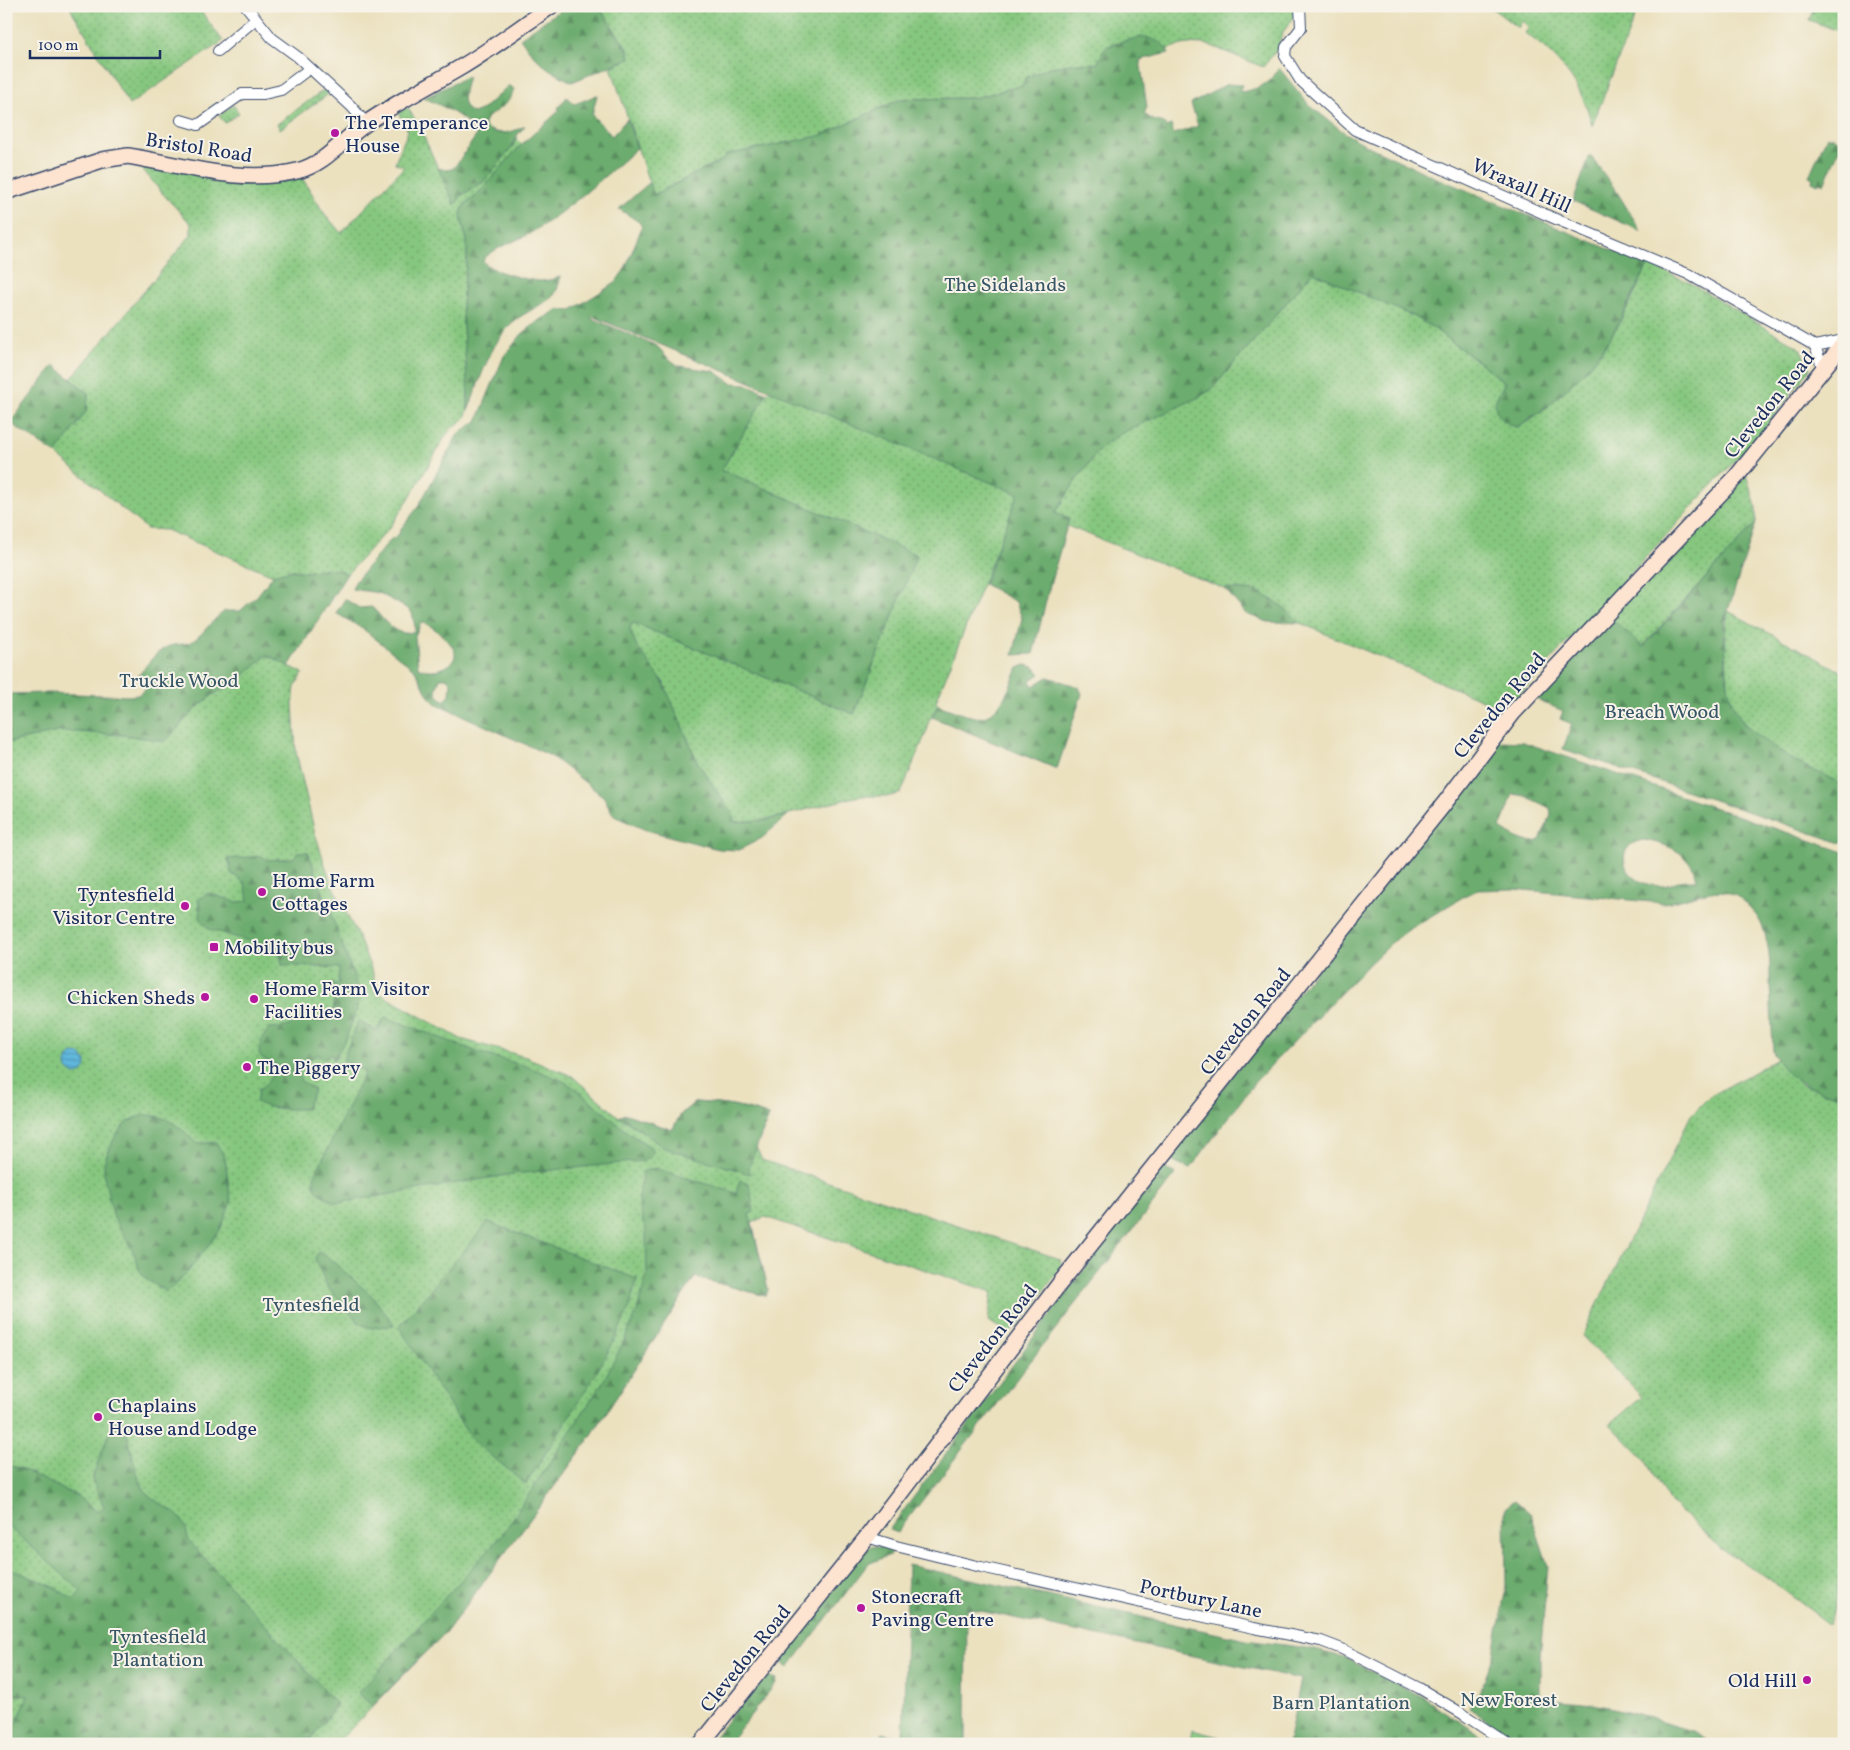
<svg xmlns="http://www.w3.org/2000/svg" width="1850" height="1750" font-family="Vollkorn,serif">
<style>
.green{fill:url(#green-dots);stroke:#507b6e}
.forest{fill:url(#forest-firs);stroke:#446e66;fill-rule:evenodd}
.pitch{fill:#86c77f;stroke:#507b6e}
.water{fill:url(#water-rules);stroke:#3d739d}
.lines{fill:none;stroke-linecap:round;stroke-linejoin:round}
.minor-casing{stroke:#3a4a6d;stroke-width:12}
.secondary-casing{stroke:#3a4a6d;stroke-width:18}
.minor{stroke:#fff;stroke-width:10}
.secondary{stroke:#fde4d1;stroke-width:15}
.poi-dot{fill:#b5179e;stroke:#f7f3e8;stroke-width:2}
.labels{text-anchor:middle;stroke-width:4;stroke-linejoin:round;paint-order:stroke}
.poi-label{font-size:20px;fill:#1b2f5e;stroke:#f7f3e8;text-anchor:start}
.street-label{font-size:20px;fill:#1b2f5e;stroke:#f7f3e8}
.park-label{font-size:20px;fill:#365566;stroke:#f7f3e8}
</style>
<defs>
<pattern id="green-dots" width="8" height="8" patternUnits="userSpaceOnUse" patternTransform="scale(1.25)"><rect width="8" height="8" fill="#86c77f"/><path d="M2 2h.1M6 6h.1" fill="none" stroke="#6da26b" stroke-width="1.8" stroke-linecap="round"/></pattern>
<pattern id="forest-firs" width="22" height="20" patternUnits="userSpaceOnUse" patternTransform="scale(1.25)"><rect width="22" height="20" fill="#6cac6e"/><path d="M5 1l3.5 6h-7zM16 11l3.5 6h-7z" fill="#588c5e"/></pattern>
<pattern id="water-rules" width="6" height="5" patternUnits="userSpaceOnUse" patternTransform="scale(1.25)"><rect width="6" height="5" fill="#5fb7dc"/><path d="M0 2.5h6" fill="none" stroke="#4e95b6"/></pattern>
</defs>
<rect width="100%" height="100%" fill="#f7f3e8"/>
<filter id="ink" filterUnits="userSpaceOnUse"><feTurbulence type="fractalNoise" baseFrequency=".02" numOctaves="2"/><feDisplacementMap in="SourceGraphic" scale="10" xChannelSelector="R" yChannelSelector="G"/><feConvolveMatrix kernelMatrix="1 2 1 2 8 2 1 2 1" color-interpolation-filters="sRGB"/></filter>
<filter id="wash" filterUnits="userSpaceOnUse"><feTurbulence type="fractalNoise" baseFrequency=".0096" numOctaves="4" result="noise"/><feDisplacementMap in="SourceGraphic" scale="20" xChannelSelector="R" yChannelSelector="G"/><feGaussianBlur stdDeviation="1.12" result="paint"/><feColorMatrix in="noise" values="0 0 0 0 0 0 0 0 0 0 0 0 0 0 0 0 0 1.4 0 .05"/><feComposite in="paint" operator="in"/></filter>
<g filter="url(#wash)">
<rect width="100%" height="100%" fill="#ebe1bf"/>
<path class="green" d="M 69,6 L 197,6 L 223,41 L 129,105 Z
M 598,6 L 1296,6 L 1297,13 L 1283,32 L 1277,50 L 1263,67 L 1209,45 C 1194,42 1181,44 1167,50 C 1152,31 1124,40 1106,47 L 1097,64 L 1078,63 L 1050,67 L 1025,78 L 1024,85 L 974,98 L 901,99 L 819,136 L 726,155 L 724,159 L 653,195 L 611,67 L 630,58 L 628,49 Z
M 1489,6 L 1639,6 L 1592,126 C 1583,85 1558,56 1525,33 L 1529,27 L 1522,21 L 1518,28 Z
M 1815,6 L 1844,6 L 1844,33 L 1809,20 Z
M 325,89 L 330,93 L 280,129 L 277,124 Z
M 233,105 L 239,113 L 225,123 L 219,116 Z
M 408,108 L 419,126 L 455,205 L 462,195 L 483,182 L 513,146 L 515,139 L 522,144 L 475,197 L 464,205 L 462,222 L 467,240 L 467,256 L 462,304 L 463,325 L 468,393 L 468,411 L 464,419 L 452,428 L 446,435 L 410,497 L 391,526 L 347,574 L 338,570 L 323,569 L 306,572 L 293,570 L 273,575 L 166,530 L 147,529 L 56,454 L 87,410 L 88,393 L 71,379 L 191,235 L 191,224 L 162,193 L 136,161 L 301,176 L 324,213 L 341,233 L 404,167 L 395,163 L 408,131 L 398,112 Z
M 1648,265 L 1687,281 L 1800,348 L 1810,369 L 1759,435 L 1545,666 L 1506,710 L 1300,623 L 1282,606 L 1257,591 L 1225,589 L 1067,526 L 1069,519 L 1055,513 L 1077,479 L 1095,455 L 1107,443 L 1122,433 L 1211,390 L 1313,272 L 1417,318 L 1432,327 L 1505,382 L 1496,400 C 1501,413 1502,424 1517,427 C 1533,419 1547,407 1560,395 C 1578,378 1596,361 1609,340 C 1624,316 1636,290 1648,265 Z
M 771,390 L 1019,494 L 936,701 L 938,705 L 928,723 L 928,728 L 901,793 L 890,796 L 859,796 L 766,820 L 734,822 L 698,763 L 663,682 L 637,647 L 630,630 L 631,625 L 634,623 L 854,714 L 916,555 L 727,472 L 721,471 L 767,393 Z
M 1746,475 L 1756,506 L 1756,523 L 1642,647 L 1610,617 Z
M 1728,611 L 1844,673 L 1844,785 C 1808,771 1746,741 1732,703 C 1727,688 1727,672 1726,657 C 1725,641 1724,627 1728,611 Z
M 267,655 L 303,673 L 295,687 L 293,704 L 296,752 L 315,833 L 331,883 L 358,936 L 374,976 L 373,990 L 461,1039 L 526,1057 L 572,1076 L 619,1117 L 626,1114 L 672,1130 L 681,1114 L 695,1102 C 722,1104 743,1106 769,1116 L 756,1147 L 762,1160 L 1060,1259 L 1062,1266 L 1017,1327 L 1009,1333 L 988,1321 L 992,1292 L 765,1217 L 752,1223 L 768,1289 L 766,1296 L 695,1277 L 585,1445 L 447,1631 L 336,1744 L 6,1744 L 6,743 L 62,731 L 125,735 L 164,741 L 196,708 L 214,694 L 237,681 Z
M 1777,1059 L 1802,1085 L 1844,1097 L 1844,1564 L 1830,1625 L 1777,1585 L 1720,1547 L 1669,1501 L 1645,1460 L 1610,1424 L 1642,1397 L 1582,1336 L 1691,1115 L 1709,1097 Z"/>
<path class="forest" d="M 566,6 L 598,6 L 628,50 L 630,58 L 572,82 C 545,68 539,64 520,38 Z
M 1141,37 C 1153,38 1163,42 1169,53 L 1140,60 L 1147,107 L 1144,114 L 1153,120 L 1164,123 L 1166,127 L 1171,125 L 1174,134 L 1198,126 L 1191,104 L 1227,84 L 1242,85 L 1240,89 L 1241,92 C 1258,89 1270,84 1279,68 L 1309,105 L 1345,133 L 1368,146 L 1432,176 L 1648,265 L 1619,322 L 1608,341 L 1593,362 L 1578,378 L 1547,407 L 1517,427 C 1506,425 1492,413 1496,400 C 1498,394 1503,388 1505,382 L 1432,327 L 1417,318 L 1313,272 L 1211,390 L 1199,397 L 1122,433 L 1107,443 L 1095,455 L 1077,479 L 1055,513 L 1069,519 L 1050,585 L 1033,654 L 1013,655 L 1022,618 L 1016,602 L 984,584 L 1018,494 L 592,316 L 591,318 L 657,346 L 669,359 L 679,366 L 714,371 L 732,383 L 746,384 L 767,393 L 721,471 L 727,472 L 917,555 L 854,714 L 634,623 L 631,625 L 630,630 L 637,647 L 663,682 L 698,763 L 733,815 L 734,822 L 766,820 L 788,815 L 762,838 L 739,850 L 718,849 L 646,830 L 616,817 L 611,811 L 604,797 L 551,756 L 435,703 L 429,697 L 415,670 L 363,629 L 336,613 L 345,599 L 359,608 L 372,607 C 383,618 396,640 414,631 L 415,627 L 412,613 L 408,609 L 379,593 L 352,589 L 355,582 L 390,540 L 398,535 L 403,526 L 418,507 L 458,434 L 477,421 L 504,356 L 522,334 L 537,322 L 559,309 L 570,311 L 615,283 L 625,269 L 642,227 L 639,222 L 619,209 L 649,183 L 654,195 L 724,159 L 726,155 L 819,136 L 901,99 L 974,98 L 1024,85 L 1025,78 L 1050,67 L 1078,63 L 1097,64 L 1106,47 L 1120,42 ZM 421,623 C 430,622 453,643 455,652 C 457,669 429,674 418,667 L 415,636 ZM 440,678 L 446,678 L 451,683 L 450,694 L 445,701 L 438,696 L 436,690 Z
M 468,76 C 465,89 457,106 473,113 L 483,109 L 508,86 L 512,87 L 514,89 C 509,110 482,114 484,126 C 498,137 511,133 525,126 L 518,134 L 513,146 L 483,182 L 462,195 L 455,205 L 438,168 L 448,170 L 454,168 L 476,136 L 476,133 C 464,115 444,107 424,98 Z
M 597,95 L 592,115 L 612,136 L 627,119 L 637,148 C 603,178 568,210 529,234 C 518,240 487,251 483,261 C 488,271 530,281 542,281 C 548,281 555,278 561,277 C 559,282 558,290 554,295 C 550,301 522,314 513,322 C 489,345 480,381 468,411 L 468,393 L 463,325 L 462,304 L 467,256 L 467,240 L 462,222 L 461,213 L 464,205 L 475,197 L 522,144 L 559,111 L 558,108 L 567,97 L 575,104 Z
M 1827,136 L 1832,138 L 1832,136 L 1842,143 L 1824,184 L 1819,182 L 1818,184 L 1812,181 L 1813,178 L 1809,176 Z
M 1590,155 L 1617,192 L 1641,231 L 1573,201 Z
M 54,365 L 88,393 L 87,410 L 56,454 L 10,423 Z
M 1756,523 L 1724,623 L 1727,682 L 1731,702 L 1744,724 L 1759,737 L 1796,762 L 1844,785 L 1844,844 L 1563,749 L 1572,724 L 1560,719 L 1563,711 L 1536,699 L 1610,617 L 1643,647 Z
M 323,569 L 338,570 L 347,574 L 289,666 L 267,655 L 237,681 L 214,694 L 196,708 L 167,740 L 164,741 L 125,735 L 62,731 L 6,743 L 6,694 L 48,693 L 129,696 L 138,695 L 147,688 L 137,678 C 145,667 154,653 167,647 C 175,643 185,646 193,641 C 205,632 213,619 225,611 L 240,611 L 257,596 L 273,575 L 293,570 L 306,572 Z
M 1225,589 L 1257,591 L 1282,606 L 1300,623 L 1268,622 L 1246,614 Z
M 1025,665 L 1034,667 L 1040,674 L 1030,681 L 1033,686 L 1048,677 L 1079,687 L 1082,694 L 1057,769 L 932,717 L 938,705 C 950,709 962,715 975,717 C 998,722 1011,684 1018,668 Z
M 1498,741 L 1523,742 L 1844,852 L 1844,1097 C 1813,1089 1789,1084 1773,1052 C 1772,1029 1771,1006 1770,984 C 1770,967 1770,950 1765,934 C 1761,917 1741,892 1721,891 C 1701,891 1682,902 1662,903 L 1513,889 L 1478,890 L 1468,894 L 1411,928 L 1390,944 L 1369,964 L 1255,1082 L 1190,1169 L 1167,1158 ZM 1513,794 L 1525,796 L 1550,808 L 1551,815 L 1540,840 C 1526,846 1512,835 1500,828 ZM 1643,840 C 1668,844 1692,853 1697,880 C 1691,880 1684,880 1678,881 C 1674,882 1671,885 1667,885 C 1662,887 1654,885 1648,884 C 1621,877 1614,845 1643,840 Z
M 298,852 L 308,852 L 358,987 L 361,997 L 346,1038 L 334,1060 L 331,1054 L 322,1059 L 318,1054 L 298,1067 L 301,1081 L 314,1090 L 306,1109 C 289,1109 271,1110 256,1102 L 259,1089 C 268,1083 273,1076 277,1066 L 262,1058 L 259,1053 L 261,1041 L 269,1028 L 287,1027 L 298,1020 L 324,1021 L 324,1011 L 333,1011 L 335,994 L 332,994 L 333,984 L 338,984 L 339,968 L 282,965 L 280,953 L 265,946 L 209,929 L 201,920 L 198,900 L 208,893 L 236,902 L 248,901 L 245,883 L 231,873 L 230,864 L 227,859 L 262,856 L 267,860 L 294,858 Z
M 385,1017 L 483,1054 L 526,1066 L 563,1081 L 576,1089 L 631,1135 L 651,1147 L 652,1152 L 650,1157 L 643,1161 L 513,1174 L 336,1203 C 322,1195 313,1193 314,1177 L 365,1072 L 343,1060 L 358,1021 L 377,1031 Z
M 695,1102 C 722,1104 743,1106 769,1116 L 749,1166 L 750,1174 L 664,1148 L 642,1131 L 619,1117 L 626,1114 L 672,1130 L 681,1114 Z
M 144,1115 C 169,1115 181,1128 197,1144 L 216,1142 L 225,1158 L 231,1203 L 220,1230 L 187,1273 L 167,1292 L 147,1280 L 140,1271 L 134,1253 L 114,1218 L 105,1181 L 104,1166 L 106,1157 L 115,1137 L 126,1123 L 135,1118 Z
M 1161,1167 L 1176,1174 L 897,1533 L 889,1530 Z
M 654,1168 L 736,1193 L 740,1180 L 749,1183 L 754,1212 L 749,1214 L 768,1289 L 766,1296 L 695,1277 L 585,1445 L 447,1631 L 372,1706 L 358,1693 L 502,1535 L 603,1382 L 624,1341 L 637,1311 L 647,1274 L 646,1231 L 640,1211 L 639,1199 L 642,1172 Z
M 488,1222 L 637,1279 L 629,1309 L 614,1341 L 594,1377 L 526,1484 L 472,1440 L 399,1327 Z
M 318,1252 L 329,1258 L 373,1297 L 394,1325 L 372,1328 L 360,1324 L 328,1288 L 315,1259 Z
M 119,1415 C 133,1437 130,1467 144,1489 C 153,1504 174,1507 183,1522 C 186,1527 187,1535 189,1541 L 337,1704 L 307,1744 L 6,1744 L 6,1738 L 14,1729 L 28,1696 L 6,1694 L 6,1567 L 54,1587 L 74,1600 L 81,1591 L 6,1524 L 6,1465 L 20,1468 L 77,1496 L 97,1512 L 104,1507 L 92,1479 L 108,1435 Z
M 1515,1500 L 1531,1514 L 1548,1566 L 1540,1657 L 1540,1699 L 1593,1704 L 1628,1711 L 1691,1731 L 1714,1744 L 1522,1744 L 1469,1708 L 1482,1687 L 1494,1654 L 1506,1586 L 1505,1508 Z
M 875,1546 L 891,1549 L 890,1555 L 868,1564 L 790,1666 L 786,1667 L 780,1659 L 781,1654 L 867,1548 Z
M 908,1565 L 1246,1640 L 1307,1648 L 1343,1657 L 1421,1696 L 1494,1744 L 1288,1744 L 1301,1679 L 967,1608 L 966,1744 L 882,1744 L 882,1733 L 903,1738 Z
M 767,1676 L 777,1679 L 776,1683 L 728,1744 L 709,1744 L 762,1677 Z"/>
<path class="pitch" d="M 1192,1730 L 1219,1737 L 1217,1744 L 1189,1744 Z"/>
<path class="water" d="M66 1064a10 10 0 1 1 20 0a10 10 0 1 1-20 0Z"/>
</g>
<g filter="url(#ink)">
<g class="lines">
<g class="minor-casing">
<path id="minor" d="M 246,6 L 272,38 L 298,57 L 351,106 L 366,123
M 1300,6 L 1301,28 L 1286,47 L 1285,56 L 1300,80 L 1355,130 L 1558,220 L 1688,274 L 1815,346 L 1823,369
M 218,51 L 256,19
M 181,120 L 198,125 L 242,94 L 264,94 L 281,90 L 309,69
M 1815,346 L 1844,340
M 867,1537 L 896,1546 L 981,1567 L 1254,1628 L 1321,1641 L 1342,1649 L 1419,1688 L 1463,1714 L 1508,1744"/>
</g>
<g class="secondary-casing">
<path id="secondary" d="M 6,192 L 102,160 L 128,156 C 183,165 241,185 297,171 C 326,164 344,138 368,122 C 399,101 431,85 463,66 C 493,48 522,26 551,6
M 701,1744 L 867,1537 L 1060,1283 L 1444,804 L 1513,713 L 1736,477 L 1844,343"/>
</g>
<use href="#minor" class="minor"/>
<use href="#secondary" class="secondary"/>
</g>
</g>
<g class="poi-dot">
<circle cx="335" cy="133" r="5"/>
<circle cx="262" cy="892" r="5"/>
<circle cx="185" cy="906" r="5"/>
<rect x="209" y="942" width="10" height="10" rx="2.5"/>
<circle cx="205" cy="997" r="5"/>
<circle cx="254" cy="999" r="5"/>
<circle cx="247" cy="1067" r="5"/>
<circle cx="98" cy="1417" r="5"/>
<circle cx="861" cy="1608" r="5"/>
<circle cx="1807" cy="1680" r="5"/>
</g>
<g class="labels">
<g class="poi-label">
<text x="345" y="129">The Temperance<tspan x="345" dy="23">House</tspan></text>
<text x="272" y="887">Home Farm<tspan x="272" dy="23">Cottages</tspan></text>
<text x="175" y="901" text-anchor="end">Tyntesfield<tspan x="175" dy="23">Visitor Centre</tspan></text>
<text x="224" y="954">Mobility bus</text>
<text x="264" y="995">Home Farm Visitor<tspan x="264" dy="23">Facilities</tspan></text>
<text x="195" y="1004" text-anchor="end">Chicken Sheds</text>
<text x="257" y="1074">The Piggery</text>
<text x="108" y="1412">Chaplains<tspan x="108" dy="23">House and Lodge</tspan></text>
<text x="871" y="1603">Stonecraft<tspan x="871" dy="23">Paving Centre</tspan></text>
<text x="1797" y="1687" text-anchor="end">Old Hill</text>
</g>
<g class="street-label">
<text transform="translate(199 147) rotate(9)" y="7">Bristol Road</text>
<text transform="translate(1522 185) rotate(24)" y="7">Wraxall Hill</text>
<text transform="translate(1769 404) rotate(-51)" y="7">Clevedon Road</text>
<text transform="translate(1499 705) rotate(-50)" y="7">Clevedon Road</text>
<text transform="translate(1245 1021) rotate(-51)" y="7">Clevedon Road</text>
<text transform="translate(992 1338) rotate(-52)" y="7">Clevedon Road</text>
<text transform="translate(1201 1598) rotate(12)" y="7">Portbury Lane</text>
<text transform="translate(745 1658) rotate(-51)" y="7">Clevedon Road</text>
</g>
<g class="park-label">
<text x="1005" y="291">The Sidelands</text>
<text x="179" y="687">Truckle Wood</text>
<text x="1662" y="718">Breach Wood</text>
<text x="311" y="1311">Tyntesfield</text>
<text x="158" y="1643">Tyntesfield<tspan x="158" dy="23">Plantation</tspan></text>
<text x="1509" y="1706">New Forest</text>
<text x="1341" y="1709">Barn Plantation</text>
</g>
</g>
<rect width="1850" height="1750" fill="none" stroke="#f7f3e8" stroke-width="25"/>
<path d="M30 50v8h130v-8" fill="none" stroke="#1b2f5e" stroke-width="2.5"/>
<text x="38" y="50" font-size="15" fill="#1b2f5e" stroke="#f7f3e8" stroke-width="4" paint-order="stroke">100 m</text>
</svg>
